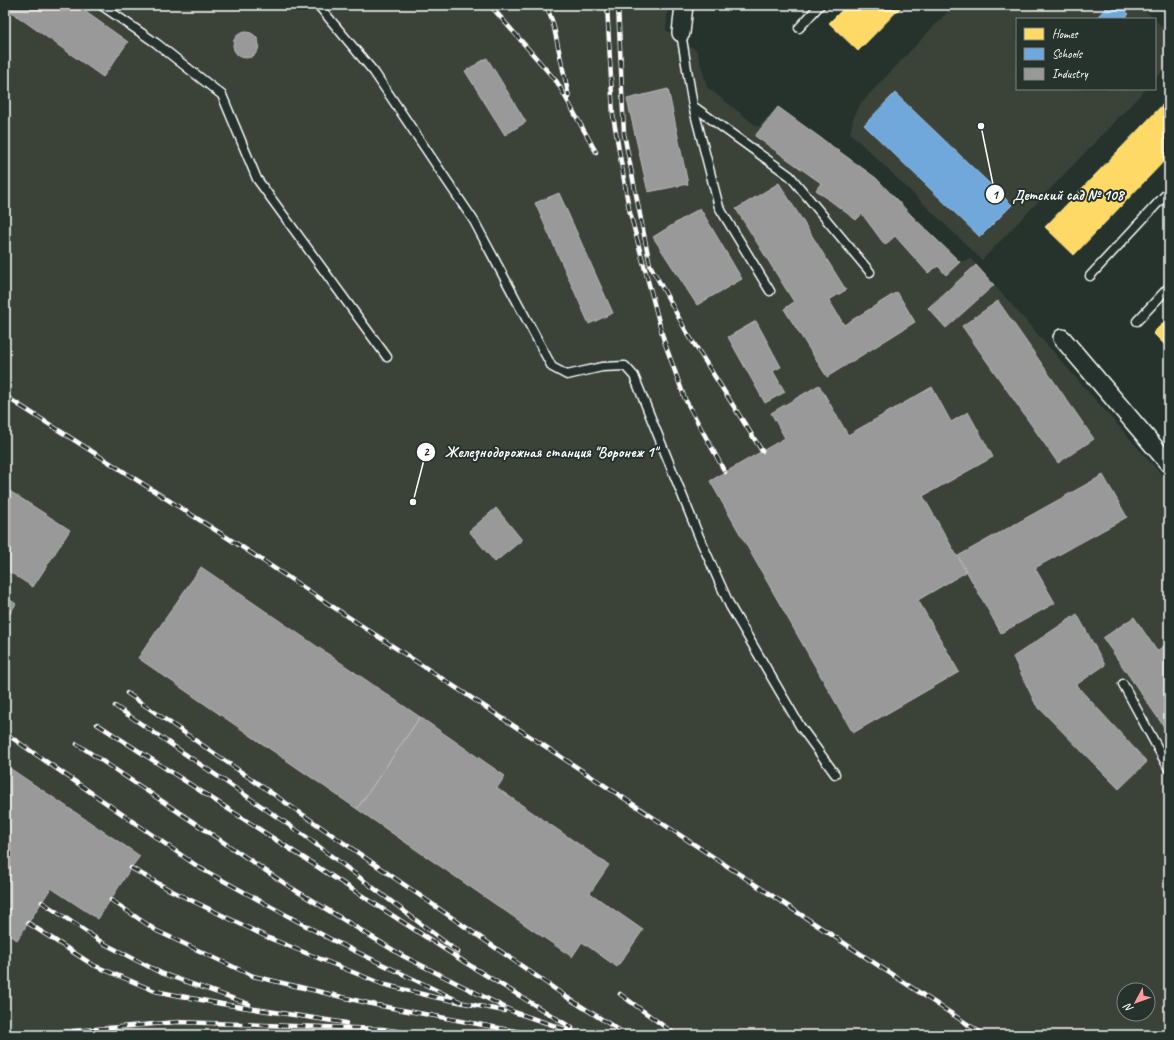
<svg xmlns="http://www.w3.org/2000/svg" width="1174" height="1040" font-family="Caveat,sans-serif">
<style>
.built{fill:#3b4239;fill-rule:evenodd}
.homes{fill:#ffd966;stroke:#ffe494}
.schools{fill:#6fa8dc;stroke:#9ac2e6}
.industry{fill:#999;stroke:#b8b8b8}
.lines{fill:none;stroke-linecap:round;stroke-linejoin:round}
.lane-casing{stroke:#fff;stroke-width:11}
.street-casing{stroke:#fff;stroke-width:20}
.lane{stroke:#26332d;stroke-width:8}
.street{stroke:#26332d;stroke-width:17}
.rail-casing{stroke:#fff;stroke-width:4.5}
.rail{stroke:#26332d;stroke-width:3;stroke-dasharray:9;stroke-linecap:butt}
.leader{fill:none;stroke:#fff;stroke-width:1.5}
.callout-dot{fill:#fff;stroke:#26332d;stroke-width:1.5}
.mark-label{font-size:12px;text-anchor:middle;font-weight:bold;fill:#111}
.callout-label{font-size:15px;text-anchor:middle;font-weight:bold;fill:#fff;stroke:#26332d;stroke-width:4;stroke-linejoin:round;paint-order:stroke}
</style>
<rect width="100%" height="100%" fill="#26332d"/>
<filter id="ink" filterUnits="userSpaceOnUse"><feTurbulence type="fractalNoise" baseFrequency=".025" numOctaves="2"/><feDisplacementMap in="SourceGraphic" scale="8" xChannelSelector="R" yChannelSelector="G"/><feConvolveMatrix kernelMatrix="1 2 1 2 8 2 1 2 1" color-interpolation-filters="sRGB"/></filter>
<g filter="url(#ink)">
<path class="built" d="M 5,5 L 668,5 L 666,30 L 697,51 L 707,87 L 758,127 L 778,107 L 876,178 L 913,217 L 959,262 L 971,259 L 1169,483 L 1169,1025 L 1160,1035 L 5,1035 ZM 1124,990 L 1148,990 L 1148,1014 L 1124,1014 Z
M 954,5 L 1140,5 L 1154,19 L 1017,19 L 1017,89 L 1146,89 L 982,260 L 850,133 L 853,119 L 861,103 Z
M 1155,20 L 1169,33 L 1169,64 L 1155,79 Z"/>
<path class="homes" d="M 847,5 L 903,5 L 858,51 L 829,23 Z
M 1169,98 L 1169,156 L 1074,255 L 1045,227 Z
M 1169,317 L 1169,349 L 1153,333 Z"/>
<path class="schools" d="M 1109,5 L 1120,5 L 1129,14 L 1124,19 L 1095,19 Z
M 895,93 L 1012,205 L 980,237 L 864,125 Z"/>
<path class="industry" d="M 10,5 L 76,5 L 128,42 L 103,77 L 7,9 Z
M233 45a13 13 0 1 1 26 0a13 13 0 1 1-26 0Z
M 487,58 L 526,122 L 505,135 L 465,71 Z
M 668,89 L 688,184 L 648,192 L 627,99 Z
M 778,107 L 876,178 L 913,217 L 960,262 L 946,275 L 938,266 L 928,273 L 895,236 L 885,245 L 862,214 L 856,220 L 816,190 L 821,183 L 755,136 Z
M 779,183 L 846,290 L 829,300 L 844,325 L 897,292 L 915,322 L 827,377 L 784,309 L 794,302 L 736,209 Z
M 559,193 L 613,313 L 589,324 L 535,203 Z
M 700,208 L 742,279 L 697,305 L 653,237 Z
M 976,265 L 994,285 L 946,328 L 928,308 Z
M 998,301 L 1094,439 L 1058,463 L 962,326 Z
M 756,321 L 781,367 L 773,371 L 785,392 L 765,403 L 728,337 Z
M 819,385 L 848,435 L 932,387 L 951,422 L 968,412 L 993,457 L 923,496 L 966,572 L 918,600 L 959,672 L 853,733 L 710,481 L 785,438 L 771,413 Z
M 1103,475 L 1127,517 L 1035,568 L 1055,603 L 1001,633 L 958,556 Z
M 5,488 L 70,530 L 33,587 L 5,569 Z
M 496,508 L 522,540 L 495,562 L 469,531 Z
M 201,567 L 420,717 L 357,809 L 138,658 Z
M 5,596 L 16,604 L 5,621 Z
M 1077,614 L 1105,665 L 1076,685 L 1147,762 L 1119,789 L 1036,705 L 1013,657 Z
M 1134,617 L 1157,651 L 1169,642 L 1169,734 L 1103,638 Z
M 420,717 L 505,776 L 497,788 L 609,865 L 590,893 L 643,930 L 617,967 L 582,942 L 572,957 L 357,809 Z
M 5,765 L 140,856 L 131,868 L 98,919 L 51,888 L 17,940 L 5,932 Z"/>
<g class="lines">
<g class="lane-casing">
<path id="lane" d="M 101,5 L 156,43 L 222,95 L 257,179 L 387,357
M 318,5 L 374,72 L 474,221 L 552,367 L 567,375 L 602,367 L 625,366 L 634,376 L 700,539 L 730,606 L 800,726 L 835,774
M 799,28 L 820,5
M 681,33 L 693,106 L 790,176 L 870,272
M 693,106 L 719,207 L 770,291
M 1090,276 L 1169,191
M 1137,321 L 1169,287
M 1123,684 L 1169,769"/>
</g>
<g class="street-casing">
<path id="street" d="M 681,33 L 684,5
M 1062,338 L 1169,464"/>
</g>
<use href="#lane" class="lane"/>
<use href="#street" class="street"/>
<g class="rail-casing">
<path id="rail" d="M 490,5 L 557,82 L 596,152
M 546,5 L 553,23 L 569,97
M 607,5 L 613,115 L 629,209 L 664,341 L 685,399 L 725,472
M 618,5 L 624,134 L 650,265 L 686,331 L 762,451
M 5,396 L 242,547 L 984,1035
M 127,693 L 568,998 L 627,1035
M 115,706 L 305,836 L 458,952
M 97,724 L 466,963 L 572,1028
M 5,733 L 200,868 L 332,940 L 463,1003
M 77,744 L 290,887 L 403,956 L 514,1012 L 582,1035
M 131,868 L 170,890 L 269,938 L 382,984 L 434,997 L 504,1011
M 111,900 L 157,931 L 253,976 L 376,1005 L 536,1035
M 42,902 L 103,943 L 161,973 L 249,1004
M 28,923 L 93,965 L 155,991 L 222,1004 L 346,1023
M 620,994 L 676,1035
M 27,1035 L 177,1022 L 383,1029 L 420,1035"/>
</g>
<use href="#rail" class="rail"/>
</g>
</g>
<path class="leader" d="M981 126L995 194M413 502L426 452"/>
<g class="callout-dot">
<circle cx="981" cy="126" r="4"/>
<circle cx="413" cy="502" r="4"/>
<circle cx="995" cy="194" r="10"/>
<circle cx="426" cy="452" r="10"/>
</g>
<g class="mark-label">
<text x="995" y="199">1</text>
<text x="426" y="456">2</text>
</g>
<g class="callout-label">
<text x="1068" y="200">Детский сад № 108</text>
<text x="551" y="457">Железнодорожная станция "Воронеж 1"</text>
</g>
<rect width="1174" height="1040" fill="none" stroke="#26332d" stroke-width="20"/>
<rect x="10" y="10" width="1154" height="1020" fill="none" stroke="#fff" stroke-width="1.5" filter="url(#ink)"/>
<rect x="1016" y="18" width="140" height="72" fill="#26332d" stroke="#7d8581"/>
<rect x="1024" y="28" width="20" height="12" fill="#ffd966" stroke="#7d8581"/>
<text x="1052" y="38" font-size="12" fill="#ffffff">Homes</text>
<rect x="1024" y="48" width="20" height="12" fill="#6fa8dc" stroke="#7d8581"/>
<text x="1052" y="58" font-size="12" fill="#ffffff">Schools</text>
<rect x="1024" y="68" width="20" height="12" fill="#999999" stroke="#7d8581"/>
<text x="1052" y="78" font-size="12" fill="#ffffff">Industry</text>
<g transform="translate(1136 1002) rotate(229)"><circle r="19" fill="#26332d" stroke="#7d8581"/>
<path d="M0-3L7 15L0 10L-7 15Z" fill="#ff9aa2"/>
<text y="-6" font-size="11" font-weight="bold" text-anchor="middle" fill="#ffffff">N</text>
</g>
</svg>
